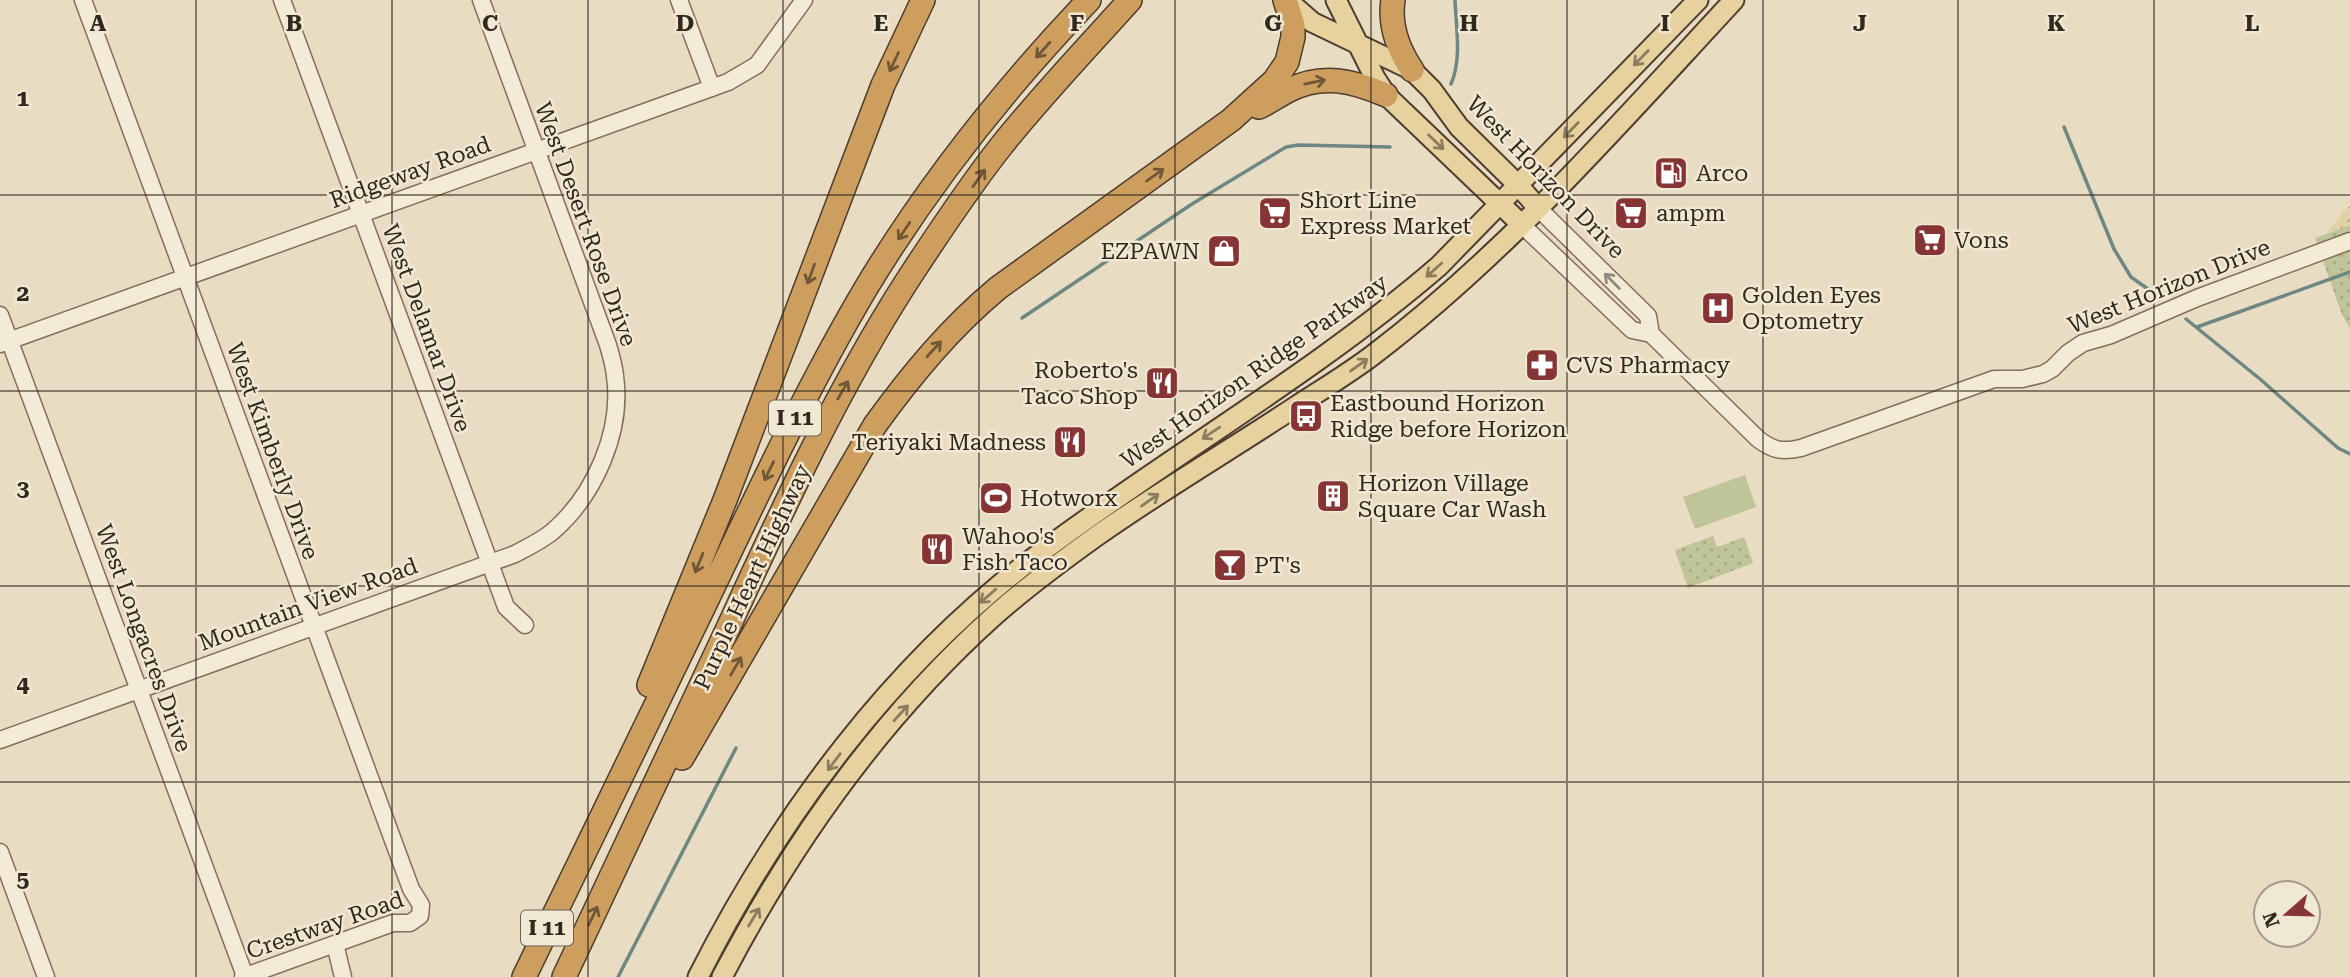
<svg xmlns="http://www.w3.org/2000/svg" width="2350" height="977" font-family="'Roboto Serif',serif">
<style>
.sand{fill:url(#sand-dots)}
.park{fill:url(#park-dots)}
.pitch{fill:#bfc499}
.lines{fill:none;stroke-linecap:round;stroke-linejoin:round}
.stream{stroke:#6d8882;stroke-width:3.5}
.minor-casing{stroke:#80705c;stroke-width:19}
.major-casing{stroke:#4e3e30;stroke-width:23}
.highway-casing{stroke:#4e3e30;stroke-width:26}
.minor{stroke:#f4ebd5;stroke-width:16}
.major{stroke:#e7d19f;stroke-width:19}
.highway{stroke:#cd9e5e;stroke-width:23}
.oneway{stroke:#705738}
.oneway2{stroke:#8c7c5e}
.oneway3{stroke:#938a7a}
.grid{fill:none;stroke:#32281e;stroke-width:2;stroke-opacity:0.55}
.labels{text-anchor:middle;stroke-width:5;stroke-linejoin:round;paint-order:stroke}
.shield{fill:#f0e8d2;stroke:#6b6254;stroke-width:2}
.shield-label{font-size:21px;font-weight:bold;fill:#32281e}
.street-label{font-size:23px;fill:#32281e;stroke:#f0e8d2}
.poi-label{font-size:23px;fill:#32281e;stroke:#f0e8d2;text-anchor:start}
.grid-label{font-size:23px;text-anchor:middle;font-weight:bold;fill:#32281e;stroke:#f0e8d2;stroke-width:5;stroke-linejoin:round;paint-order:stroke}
</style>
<defs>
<pattern id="sand-dots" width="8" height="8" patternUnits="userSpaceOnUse" patternTransform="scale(1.75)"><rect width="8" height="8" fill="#e1d1a3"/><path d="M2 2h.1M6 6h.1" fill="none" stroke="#c2b38c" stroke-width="1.8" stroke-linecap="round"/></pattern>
<pattern id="park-dots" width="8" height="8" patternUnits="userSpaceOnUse" patternTransform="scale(1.75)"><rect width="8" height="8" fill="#bfc499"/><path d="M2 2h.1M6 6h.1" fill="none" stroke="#a5a883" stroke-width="1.8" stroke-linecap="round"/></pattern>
</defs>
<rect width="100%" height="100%" fill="#e8ddc3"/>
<path class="sand" d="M 2350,205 L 2350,225 L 2326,233 Z"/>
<path class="park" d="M 2350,225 L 2350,328 L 2342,315 L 2315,238 Z
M 1713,536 L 1717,547 L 1744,537 L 1753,563 L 1688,588 L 1675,550 Z"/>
<path class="pitch" d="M 1745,475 L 1756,507 L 1695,529 L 1683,497 Z"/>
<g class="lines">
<path class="stream" d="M 1451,84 C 1462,59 1456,27 1455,0
M 2064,127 L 2114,249 L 2131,277 L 2155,294
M 1022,318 L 1192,204 L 1286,147 L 1298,145 L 1390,147
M 2186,319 L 2260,379 L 2338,448 L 2350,454
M 2197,327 L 2350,272
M 618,977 L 736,748"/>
<g class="minor-casing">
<path id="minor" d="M 83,0 L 411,889 L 421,905 L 420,916 L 410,923 L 393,923 L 243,977
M 282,0 L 506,607 L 525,625
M 679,0 L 712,88
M 1537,207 L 1648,316 L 1651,334
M 1521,224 L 1632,330 L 1651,334 L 1758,439 C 1774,451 1782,452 1801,448 L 1994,379 L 2022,379 L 2043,374 L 2052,369 L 2068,353 L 2083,343 L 2111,335 L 2197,298 L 2350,241
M 0,315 L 245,976
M 0,344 L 728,82 L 757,65 L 804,0
M 0,740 L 515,554 C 528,547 541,541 552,532 C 594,496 623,432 615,376 C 614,366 611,355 608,345 L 481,0
M 0,852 L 46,977
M 335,944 L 343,977"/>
</g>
<g class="major-casing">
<path id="major" d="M 1287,0 L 1312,22 L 1412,70 L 1432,90 L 1459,127 L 1518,185 L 1537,207
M 1336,0 L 1375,78 L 1386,95 L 1521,224
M 698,977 C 780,815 894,662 1040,553 C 1171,455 1315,373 1439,266 L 1698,0
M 722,977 C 792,843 883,715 996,614 C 1028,586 1063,560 1098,535 C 1162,490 1230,450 1295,407 C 1321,390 1348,374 1373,355 C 1507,253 1620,123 1734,0"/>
</g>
<g class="highway-casing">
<path id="highway" d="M 1393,0 C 1389,26 1398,49 1412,70
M 1259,107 C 1270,102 1279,95 1289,90 C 1323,73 1353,81 1386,95
M 649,685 L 725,500 L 883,85 L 923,0
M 682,758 L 875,425 C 912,374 950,328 998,288 L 1231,120 L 1274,81 L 1287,62 L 1293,37 L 1293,25 L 1285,0
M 524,977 C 583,854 643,731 703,608 C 755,500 805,391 866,288 C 928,185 1006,87 1089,0
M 564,977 C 620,860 675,743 729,626 C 783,508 837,390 907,281 C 937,235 968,188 1002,145 C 1042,95 1087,48 1130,0"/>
</g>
<use href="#minor" class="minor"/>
<use href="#major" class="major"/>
<use href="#highway" class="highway"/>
</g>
<defs><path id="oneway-shaft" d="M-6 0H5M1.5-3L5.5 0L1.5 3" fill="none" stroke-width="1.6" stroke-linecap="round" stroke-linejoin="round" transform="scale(1.75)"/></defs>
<g class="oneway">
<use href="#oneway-shaft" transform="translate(1043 50) rotate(132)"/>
<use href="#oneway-shaft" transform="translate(894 62) rotate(115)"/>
<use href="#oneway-shaft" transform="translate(1315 82) rotate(-12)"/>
<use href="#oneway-shaft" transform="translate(1155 175) rotate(-35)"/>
<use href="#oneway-shaft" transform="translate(979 178) rotate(-55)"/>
<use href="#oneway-shaft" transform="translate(904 231) rotate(124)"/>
<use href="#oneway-shaft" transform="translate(811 274) rotate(110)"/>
<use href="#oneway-shaft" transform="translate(934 349) rotate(-48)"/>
<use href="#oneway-shaft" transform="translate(843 390) rotate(-60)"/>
<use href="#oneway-shaft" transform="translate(769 471) rotate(116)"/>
<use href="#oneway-shaft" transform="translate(699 563) rotate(112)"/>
<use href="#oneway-shaft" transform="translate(736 666) rotate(-60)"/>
<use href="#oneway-shaft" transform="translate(593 916) rotate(-64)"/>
</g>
<g class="oneway2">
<use href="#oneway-shaft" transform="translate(1641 58) rotate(134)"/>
<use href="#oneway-shaft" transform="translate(1571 130) rotate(134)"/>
<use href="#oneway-shaft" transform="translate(1436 142) rotate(44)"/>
<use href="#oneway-shaft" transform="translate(1434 270) rotate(138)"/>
<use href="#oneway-shaft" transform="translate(1359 365) rotate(-35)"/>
<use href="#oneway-shaft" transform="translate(1211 433) rotate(146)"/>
<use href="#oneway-shaft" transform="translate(1150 500) rotate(-35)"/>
<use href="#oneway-shaft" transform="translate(988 596) rotate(139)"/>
<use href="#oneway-shaft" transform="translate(901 713) rotate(-48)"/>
<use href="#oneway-shaft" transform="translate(834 762) rotate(127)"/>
<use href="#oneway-shaft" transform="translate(754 917) rotate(-59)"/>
</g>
<use class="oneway3" href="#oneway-shaft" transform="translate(1612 281) rotate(-135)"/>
<path class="grid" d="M 196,0 L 196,977M 392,0 L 392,977M 588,0 L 588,977M 783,0 L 783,977M 979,0 L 979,977M 1175,0 L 1175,977M 1371,0 L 1371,977M 1567,0 L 1567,977M 1763,0 L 1763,977M 1958,0 L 1958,977M 2154,0 L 2154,977M 0,195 L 2350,195M 0,391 L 2350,391M 0,586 L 2350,586M 0,782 L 2350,782"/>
<defs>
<g id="fuel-square" transform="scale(1.75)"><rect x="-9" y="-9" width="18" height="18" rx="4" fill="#873434" stroke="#f0e8d2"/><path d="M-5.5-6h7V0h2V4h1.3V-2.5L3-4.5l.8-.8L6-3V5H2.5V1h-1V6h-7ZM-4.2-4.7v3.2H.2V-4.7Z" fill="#fff"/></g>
<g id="supermarket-square" transform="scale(1.75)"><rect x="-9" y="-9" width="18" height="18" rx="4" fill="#873434" stroke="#f0e8d2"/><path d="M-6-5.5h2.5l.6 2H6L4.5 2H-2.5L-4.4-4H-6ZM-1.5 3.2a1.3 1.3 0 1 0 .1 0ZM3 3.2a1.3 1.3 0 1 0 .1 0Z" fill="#fff"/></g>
<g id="shop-square" transform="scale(1.75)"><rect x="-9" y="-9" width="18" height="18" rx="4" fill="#873434" stroke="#f0e8d2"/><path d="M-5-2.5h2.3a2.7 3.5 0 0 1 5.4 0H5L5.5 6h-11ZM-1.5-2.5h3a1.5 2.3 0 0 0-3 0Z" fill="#fff"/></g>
<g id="hospital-square" transform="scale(1.75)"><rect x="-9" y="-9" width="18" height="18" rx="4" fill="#873434" stroke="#f0e8d2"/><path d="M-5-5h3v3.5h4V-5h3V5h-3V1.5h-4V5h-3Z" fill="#fff"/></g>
<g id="pharmacy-square" transform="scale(1.75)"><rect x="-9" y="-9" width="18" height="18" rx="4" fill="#873434" stroke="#f0e8d2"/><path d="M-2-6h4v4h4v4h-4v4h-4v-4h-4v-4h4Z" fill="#fff"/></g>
<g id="restaurant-square" transform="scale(1.75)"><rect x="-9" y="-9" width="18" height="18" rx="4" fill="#873434" stroke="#f0e8d2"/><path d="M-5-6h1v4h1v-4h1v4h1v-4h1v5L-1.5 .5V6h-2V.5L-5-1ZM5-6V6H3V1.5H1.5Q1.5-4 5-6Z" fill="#fff"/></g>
<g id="bus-square" transform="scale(1.75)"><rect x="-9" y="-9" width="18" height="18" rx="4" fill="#873434" stroke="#f0e8d2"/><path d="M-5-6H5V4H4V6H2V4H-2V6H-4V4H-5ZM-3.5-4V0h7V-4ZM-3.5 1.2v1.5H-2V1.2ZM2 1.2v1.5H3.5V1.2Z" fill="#fff"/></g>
<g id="building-square" transform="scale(1.75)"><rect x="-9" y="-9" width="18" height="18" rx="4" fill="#873434" stroke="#f0e8d2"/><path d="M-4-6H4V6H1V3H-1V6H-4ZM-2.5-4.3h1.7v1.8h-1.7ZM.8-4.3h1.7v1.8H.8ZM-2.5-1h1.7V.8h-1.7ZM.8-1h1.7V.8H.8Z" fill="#fff"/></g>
<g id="stadium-square" transform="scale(1.75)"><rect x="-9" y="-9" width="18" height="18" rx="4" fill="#873434" stroke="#f0e8d2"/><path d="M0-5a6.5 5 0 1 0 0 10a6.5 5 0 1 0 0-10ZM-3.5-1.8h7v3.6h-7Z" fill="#fff"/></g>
<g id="bar-square" transform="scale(1.75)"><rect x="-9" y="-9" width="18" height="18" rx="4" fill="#873434" stroke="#f0e8d2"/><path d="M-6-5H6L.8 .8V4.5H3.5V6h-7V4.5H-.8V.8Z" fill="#fff"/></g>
</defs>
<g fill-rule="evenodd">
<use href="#fuel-square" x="1671" y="173"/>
<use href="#supermarket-square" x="1275" y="213"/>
<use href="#supermarket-square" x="1631" y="213"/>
<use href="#supermarket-square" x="1930" y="240"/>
<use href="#shop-square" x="1224" y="251"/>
<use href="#hospital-square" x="1718" y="308"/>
<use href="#pharmacy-square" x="1542" y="365"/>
<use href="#restaurant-square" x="1162" y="383"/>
<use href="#bus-square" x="1306" y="416"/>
<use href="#restaurant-square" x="1070" y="442"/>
<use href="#building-square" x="1333" y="496"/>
<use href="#stadium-square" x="996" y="498"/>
<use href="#restaurant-square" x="937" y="549"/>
<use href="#bar-square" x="1230" y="565"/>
</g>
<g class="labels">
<g class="shield">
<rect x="769" y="400.5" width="52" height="35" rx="5"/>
<rect x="521" y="910.5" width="52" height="35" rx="5"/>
</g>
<g class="shield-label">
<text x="795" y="425">I 11</text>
<text x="547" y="935">I 11</text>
</g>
<g class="street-label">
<text transform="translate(410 172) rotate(-20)" y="8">Ridgeway Road</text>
<text transform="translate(1546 177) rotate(46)" y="8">West Horizon Drive</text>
<text transform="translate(586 224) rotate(70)" y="8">West Desert Rose Drive</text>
<text transform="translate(2169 286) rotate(-22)" y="8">West Horizon Drive</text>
<text transform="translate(427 328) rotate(70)" y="8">West Delamar Drive</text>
<text transform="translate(1254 371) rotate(-35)" y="8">West Horizon Ridge Parkway</text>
<text transform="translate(273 451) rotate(70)" y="8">West Kimberly Drive</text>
<text transform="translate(752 577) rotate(-65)" y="8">Purple Heart Highway</text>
<text transform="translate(308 604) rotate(-20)" y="8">Mountain View Road</text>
<text transform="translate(144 638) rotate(70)" y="8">West Longacres Drive</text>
<text transform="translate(325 925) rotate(-19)" y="8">Crestway Road</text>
</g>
<g class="poi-label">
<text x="1696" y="181">Arco</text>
<text x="1300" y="208">Short Line<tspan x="1300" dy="26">Express Market</tspan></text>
<text x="1656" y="221">ampm</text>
<text x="1954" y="248">Vons</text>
<text x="1200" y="259" text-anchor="end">EZPAWN</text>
<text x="1742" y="303">Golden Eyes<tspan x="1742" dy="26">Optometry</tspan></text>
<text x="1566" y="373">CVS Pharmacy</text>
<text x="1138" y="378" text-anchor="end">Roberto's<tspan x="1138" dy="26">Taco Shop</tspan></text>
<text x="1330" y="411">Eastbound Horizon<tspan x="1330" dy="26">Ridge before Horizon</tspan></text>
<text x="1046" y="450" text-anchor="end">Teriyaki Madness</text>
<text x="1358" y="491">Horizon Village<tspan x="1358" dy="26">Square Car Wash</tspan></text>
<text x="1020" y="506">Hotworx</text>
<text x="962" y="544">Wahoo's<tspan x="962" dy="26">Fish Taco</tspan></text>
<text x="1254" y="573">PT's</text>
</g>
</g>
<g class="grid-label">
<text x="98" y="31">A</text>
<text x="294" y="31">B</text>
<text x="490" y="31">C</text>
<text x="685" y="31">D</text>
<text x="881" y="31">E</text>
<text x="1077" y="31">F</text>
<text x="1273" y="31">G</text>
<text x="1469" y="31">H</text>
<text x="1665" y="31">I</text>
<text x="1860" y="31">J</text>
<text x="2056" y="31">K</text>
<text x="2252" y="31">L</text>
<text x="23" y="106">1</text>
<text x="23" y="301">2</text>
<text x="23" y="496">3</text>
<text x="23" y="692">4</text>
<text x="23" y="887">5</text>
</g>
<g transform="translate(2287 914) rotate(250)"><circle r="33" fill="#f0e8d2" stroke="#a49b8a" stroke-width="2"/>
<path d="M0-5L12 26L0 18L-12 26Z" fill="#873434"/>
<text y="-10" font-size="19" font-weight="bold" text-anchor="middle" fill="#32281e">N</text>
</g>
</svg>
